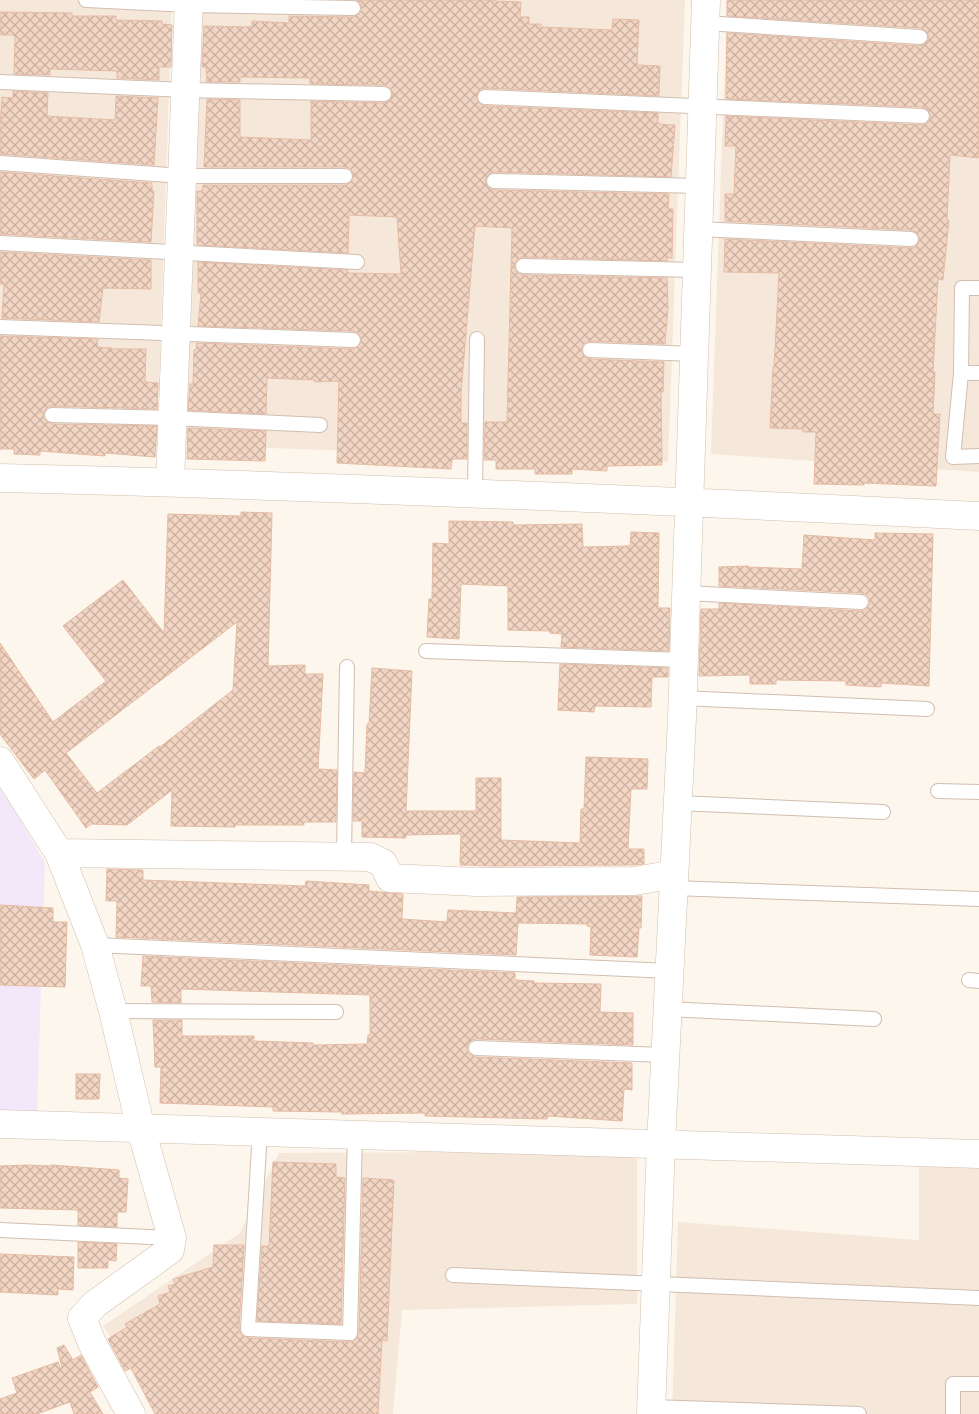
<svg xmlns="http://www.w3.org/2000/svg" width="979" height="1414" font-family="'Open Sans',sans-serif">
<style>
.residential{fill:#f5e8da}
.education{fill:#f3e8fa}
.building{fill:url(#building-cross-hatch);stroke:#e6bba3;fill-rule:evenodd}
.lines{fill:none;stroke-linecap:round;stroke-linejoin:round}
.service-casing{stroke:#d1beb0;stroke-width:16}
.minor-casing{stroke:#d1beb0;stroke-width:29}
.service{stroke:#fff;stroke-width:14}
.minor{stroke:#fff;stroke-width:28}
</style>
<defs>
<pattern id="building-cross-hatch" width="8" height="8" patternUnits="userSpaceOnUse" patternTransform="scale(1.25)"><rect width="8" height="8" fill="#f3d5c3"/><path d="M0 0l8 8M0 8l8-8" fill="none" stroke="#cab0a1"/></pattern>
</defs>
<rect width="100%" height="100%" fill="#fdf6ec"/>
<path class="residential" d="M 0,0 L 172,0 L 157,447 L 0,440 Z
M 202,0 L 685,0 L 668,462 L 185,445 Z
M 727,0 L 979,0 L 979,472 L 711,454 Z
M 637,1151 L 637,1304 L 402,1310 L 393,1414 L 158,1414 L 103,1326 L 240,1233 L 279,1153 Z
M 919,1161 L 979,1165 L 979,1414 L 672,1414 L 678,1222 L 919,1240 Z"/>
<path class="education" d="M 0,784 L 45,863 L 37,1115 L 0,1113 Z"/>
<path class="building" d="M 356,0 L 495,0 L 495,1 L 521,2 L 520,17 L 529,17 L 529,24 L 541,24 L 541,27 L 612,30 L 613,19 L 639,20 L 637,65 L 660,66 L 659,96 L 485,88 L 481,89 L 478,92 L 476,97 L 480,104 L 485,106 L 658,113 L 658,124 L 675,125 L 671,177 L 494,172 L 489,174 L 485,180 L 487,186 L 490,189 L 494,190 L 669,194 L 668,209 L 673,209 L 672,258 L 667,258 L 667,261 L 523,257 L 518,259 L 514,265 L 516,271 L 519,274 L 523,275 L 667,278 L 668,307 L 665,344 L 590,341 L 586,342 L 583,345 L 581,350 L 585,357 L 590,359 L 664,362 L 663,392 L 661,392 L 662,465 L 607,466 L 607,471 L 572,469 L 572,474 L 535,474 L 535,469 L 496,469 L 496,460 L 484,460 L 485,422 L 507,422 L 512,228 L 475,226 L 461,393 L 461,423 L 467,423 L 467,459 L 452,459 L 451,469 L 337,463 L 339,381 L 315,382 L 315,380 L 267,378 L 266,414 L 188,410 L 190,384 L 193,384 L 194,350 L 196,350 L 197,343 L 353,349 L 357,347 L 362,341 L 360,336 L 357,332 L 353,331 L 198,326 L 201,293 L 198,293 L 198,262 L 348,270 L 348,273 L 401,274 L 397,217 L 349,215 L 348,253 L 197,245 L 197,191 L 202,191 L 203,185 L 345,185 L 350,183 L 354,176 L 352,171 L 349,168 L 345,167 L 204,167 L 207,99 L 240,100 L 240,137 L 311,140 L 311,101 L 384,103 L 389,101 L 393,95 L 391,89 L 385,85 L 310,84 L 310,78 L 240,77 L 240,82 L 207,82 L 206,67 L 202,67 L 204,26 L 252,27 L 252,21 L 289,23 L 289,16 L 353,17 L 360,13 L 362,9 L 360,3 Z
M 727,0 L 979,0 L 979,158 L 950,155 L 947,220 L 949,220 L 943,280 L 938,279 L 933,372 L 935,372 L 933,414 L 940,414 L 936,486 L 864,483 L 864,485 L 814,484 L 816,432 L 803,432 L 803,429 L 770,428 L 773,367 L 774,367 L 779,273 L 724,272 L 725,239 L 911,248 L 915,247 L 918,244 L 920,239 L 916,232 L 911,230 L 725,221 L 725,194 L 734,194 L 736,146 L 725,146 L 726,116 L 922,125 L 926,124 L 929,121 L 931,116 L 927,109 L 922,107 L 726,99 L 727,33 L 919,46 L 923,45 L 927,42 L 929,38 L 928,34 L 925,30 L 921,28 L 727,16 Z
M 0,12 L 72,13 L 72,16 L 116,16 L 116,20 L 162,21 L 162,24 L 172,25 L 171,67 L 159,67 L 159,80 L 117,78 L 117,71 L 50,69 L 50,75 L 14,74 L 15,37 L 14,37 L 14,35 L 0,35 Z
M 13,91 L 48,93 L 47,116 L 115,120 L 116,96 L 158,98 L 154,165 L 0,154 L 0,124 L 2,97 L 13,98 Z
M 0,172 L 152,183 L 152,191 L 154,191 L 151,242 L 0,234 Z
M 0,252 L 151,260 L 151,289 L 103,288 L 99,322 L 2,318 L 4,284 L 0,284 Z
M 0,336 L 98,339 L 97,347 L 112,348 L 111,349 L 146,349 L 145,382 L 158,383 L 157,409 L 52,406 L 48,407 L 45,410 L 43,415 L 47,422 L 52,424 L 157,426 L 155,457 L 105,453 L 105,456 L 40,451 L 40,455 L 14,454 L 14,449 L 0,449 Z
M 188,428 L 266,431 L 265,461 L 187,459 Z
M 241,512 L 272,513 L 268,666 L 305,665 L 305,674 L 323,674 L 318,769 L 337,770 L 336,822 L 304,822 L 304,825 L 235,825 L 235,827 L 171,826 L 172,790 L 127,825 L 91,824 L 86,828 L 45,770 L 34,779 L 0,734 L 0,643 L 53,722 L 106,681 L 63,626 L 123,580 L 164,633 L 168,514 L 241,516 ZM 237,622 L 233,690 L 160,747 L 159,746 L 97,793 L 66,753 Z
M 449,521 L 513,522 L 513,525 L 582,524 L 583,547 L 630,546 L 631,532 L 659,533 L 658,608 L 670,608 L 669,651 L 561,647 L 562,634 L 550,633 L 550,631 L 508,630 L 508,586 L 461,584 L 459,639 L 427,637 L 429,599 L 432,599 L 433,543 L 449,544 Z
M 875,533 L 933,534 L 929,686 L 881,683 L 881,687 L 846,685 L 846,681 L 776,680 L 776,684 L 750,684 L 750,675 L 699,676 L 701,609 L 719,609 L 719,603 L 861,611 L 865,610 L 870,603 L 869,598 L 865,594 L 861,593 L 719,586 L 719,567 L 748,566 L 748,567 L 802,569 L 804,535 L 875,540 Z
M 560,664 L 668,668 L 668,677 L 652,677 L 651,707 L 595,706 L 594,712 L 558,710 Z
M 372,668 L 412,671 L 406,811 L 476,811 L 476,778 L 501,778 L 501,840 L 580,843 L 581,809 L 584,809 L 586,757 L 648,759 L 647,789 L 631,789 L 628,849 L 644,849 L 644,864 L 634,865 L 494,866 L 460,865 L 461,834 L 406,835 L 406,838 L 362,837 L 362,821 L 353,821 L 354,772 L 365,773 L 367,724 L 369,724 Z
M 107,869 L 143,870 L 143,880 L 305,886 L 306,881 L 369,885 L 369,891 L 403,894 L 402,919 L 447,922 L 448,910 L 516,913 L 517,897 L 642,896 L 641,928 L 639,928 L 637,957 L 590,955 L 591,927 L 587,926 L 587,924 L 518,923 L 516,955 L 116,937 L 117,901 L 106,901 Z
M 0,905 L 53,908 L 53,922 L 67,922 L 65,987 L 0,985 Z
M 143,956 L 515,973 L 515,980 L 534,981 L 534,983 L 601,984 L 600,1012 L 633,1013 L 633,1045 L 476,1039 L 472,1040 L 469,1043 L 467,1047 L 468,1052 L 471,1055 L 476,1057 L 632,1063 L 632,1090 L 624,1089 L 622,1121 L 548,1116 L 547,1119 L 425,1116 L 425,1113 L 342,1114 L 342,1112 L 273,1111 L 273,1107 L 160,1103 L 161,1067 L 155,1067 L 153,1020 L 182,1020 L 182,1036 L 254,1036 L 254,1041 L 313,1043 L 313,1045 L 367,1044 L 368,1035 L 370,1035 L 370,995 L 181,989 L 181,1003 L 152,1002 L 151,986 L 141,986 Z
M 76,1074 L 100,1074 L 99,1099 L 76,1099 Z
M 273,1162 L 336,1164 L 336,1177 L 345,1178 L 341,1324 L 257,1321 L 262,1246 L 269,1246 Z
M 26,1165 L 51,1166 L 51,1165 L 119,1170 L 119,1178 L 128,1179 L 126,1212 L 117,1212 L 117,1227 L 78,1225 L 78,1210 L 0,1208 L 0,1166 Z
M 363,1178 L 394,1180 L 387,1341 L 382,1340 L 378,1414 L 155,1414 L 131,1368 L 125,1371 L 108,1339 L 127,1327 L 125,1324 L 160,1304 L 158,1296 L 170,1292 L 168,1286 L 175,1284 L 173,1279 L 213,1267 L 214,1245 L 244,1245 L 239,1328 L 240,1332 L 243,1336 L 248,1338 L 350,1342 L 354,1341 L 357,1338 L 359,1333 Z
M 78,1242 L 117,1244 L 116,1261 L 108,1260 L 108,1268 L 78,1268 Z
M 0,1254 L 74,1257 L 73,1290 L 58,1289 L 58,1295 L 0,1292 Z
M 64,1345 L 73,1360 L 81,1355 L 98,1387 L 90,1392 L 103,1414 L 74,1414 L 70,1402 L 37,1414 L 0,1414 L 0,1399 L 17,1393 L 12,1378 L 58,1362 L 60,1368 L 62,1367 L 57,1348 Z"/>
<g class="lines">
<g class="service-casing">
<path id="service" d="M 86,0 L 189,5 L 353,8
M 705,23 L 920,37
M 0,82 L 186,90 L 384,94
M 485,97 L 922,116
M 0,163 L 183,176 L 345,176
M 494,181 L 700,186
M 698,229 L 911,239
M 0,243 L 357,262
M 523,266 L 697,270
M 0,327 L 353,340
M 590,350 L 694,354
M 961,373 L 962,288 L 979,288
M 979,373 L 961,373 L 953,457 L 979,456
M 52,415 L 172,418 L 320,425
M 475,494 L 477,339
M 686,593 L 861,602
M 426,651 L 684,660
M 682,698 L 927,709
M 938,791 L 979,792
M 677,803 L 883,812
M 344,856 L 347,667
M 673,888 L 979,899
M 95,945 L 670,971
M 969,980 L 979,981
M 667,1009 L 874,1019
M 113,1011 L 336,1012
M 476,1048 L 665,1055
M 260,1131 L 248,1329 L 350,1333 L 355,1134
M 0,1230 L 172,1238
M 453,1275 L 979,1298
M 651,1407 L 859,1414
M 953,1414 L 953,1384 L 979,1384"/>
</g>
<g class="minor-casing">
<path id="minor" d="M 0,478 C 327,486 653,500 979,516
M 170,482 L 189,0
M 0,761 L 59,853 L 95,945 L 113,1011 L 141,1129 L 172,1238 L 170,1250 L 95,1304 L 82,1318 L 92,1343 L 131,1414
M 59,853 L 370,857 L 383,863 L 390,878 L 477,882 L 635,881 L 674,874
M 0,1124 L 979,1154
M 651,1414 L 661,1144 L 682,718 L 706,0"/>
</g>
<use href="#service" class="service"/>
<use href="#minor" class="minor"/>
</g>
</svg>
